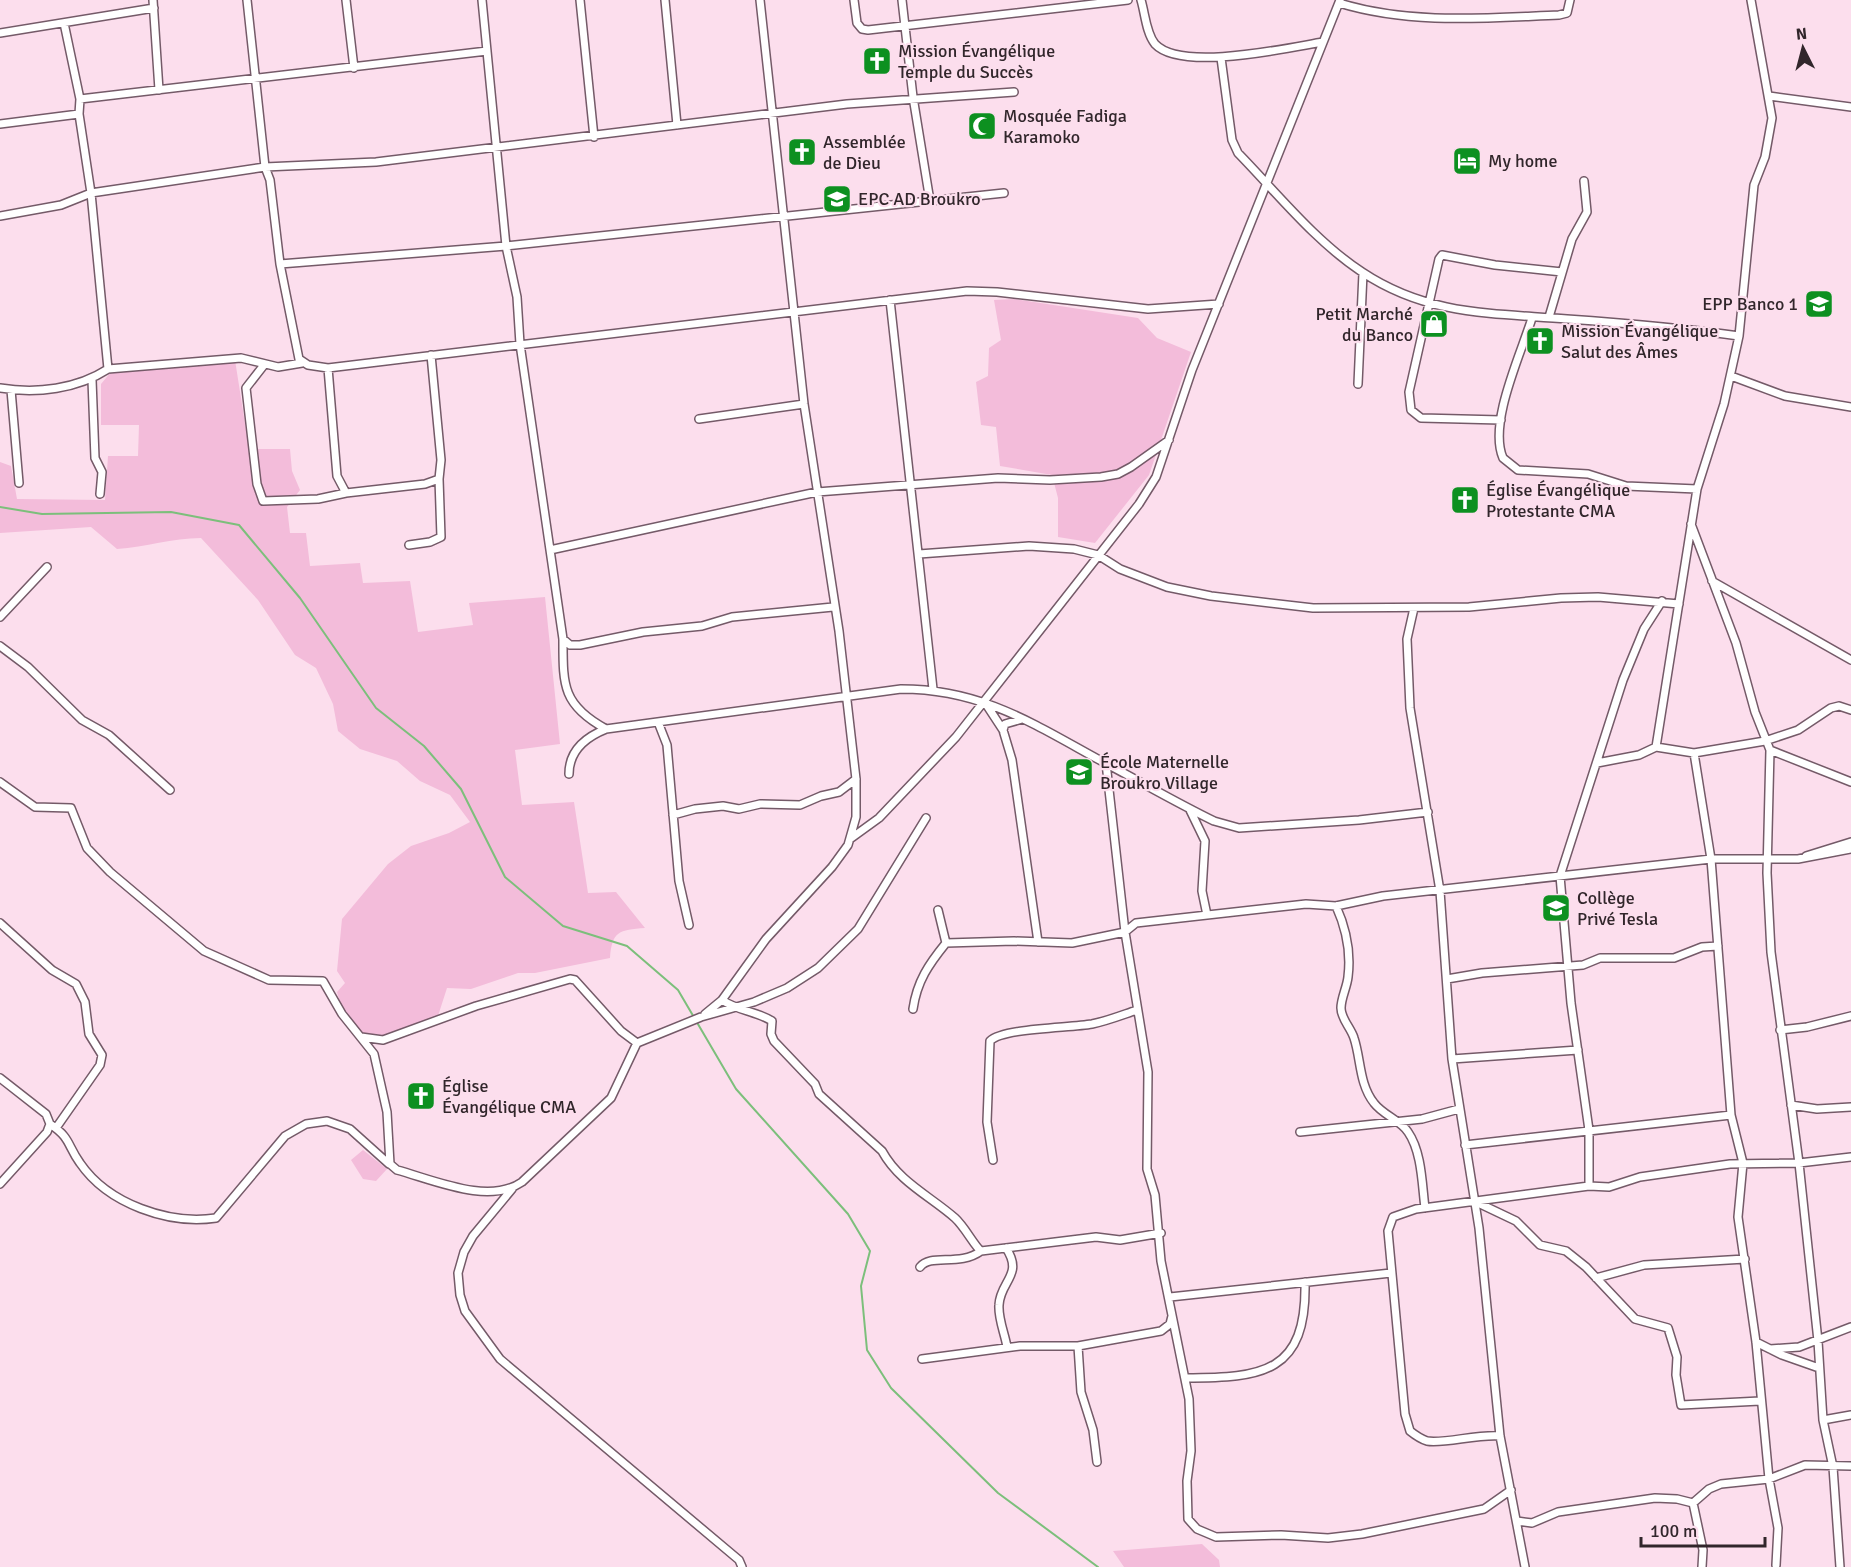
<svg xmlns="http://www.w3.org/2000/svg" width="1851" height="1567" font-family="Signika,sans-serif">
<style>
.green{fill:#f3bcda}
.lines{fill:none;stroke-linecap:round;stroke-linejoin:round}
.stream{stroke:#7cbf7b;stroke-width:2}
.street-casing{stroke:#745a68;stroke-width:10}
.street{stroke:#fff;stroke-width:7}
.labels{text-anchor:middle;stroke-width:4.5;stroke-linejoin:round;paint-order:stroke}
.poi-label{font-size:18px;fill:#31262b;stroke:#fcdeed;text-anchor:start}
</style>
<rect width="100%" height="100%" fill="#fcdeed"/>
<path class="green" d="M 1014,299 L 1138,318 L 1157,338 L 1191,352 L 1149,475 L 1095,543 L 1058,537 L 1058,498 L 1052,475 L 1000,466 L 996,427 L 981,425 L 976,382 L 988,376 L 989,348 L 1001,340 L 994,300 Z
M 235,360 L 249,449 L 290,449 L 292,471 L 300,490 L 287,507 L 290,533 L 306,533 L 310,566 L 360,563 L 363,583 L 410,581 L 418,632 L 473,625 L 469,603 L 545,597 L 560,744 L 515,750 L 522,805 L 574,802 L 588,893 L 616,892 L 645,928 C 619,930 612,931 610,958 L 535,973 L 518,973 L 471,989 L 447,988 L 437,1019 L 381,1041 L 365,1038 L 341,1006 L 337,992 L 345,983 L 337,971 L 342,919 L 388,864 L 411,846 L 449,833 L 470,822 L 450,795 L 420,781 L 397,761 L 360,749 L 338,731 L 333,704 L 316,668 L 295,655 L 258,600 L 201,538 C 172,538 146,547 117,549 L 91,527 L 0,533 L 0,462 L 11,466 L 17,499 L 105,500 L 108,456 L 138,456 L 139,425 L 101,425 L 101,384 L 111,372 Z
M 363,1150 L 387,1169 L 376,1181 L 363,1179 L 351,1160 Z
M 1202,1544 L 1219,1560 L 1220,1567 L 1124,1567 L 1113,1551 Z"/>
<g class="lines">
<path class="stream" d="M 0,507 L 42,514 L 171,512 L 239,525 L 300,598 L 376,708 L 424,746 L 461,789 L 505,877 L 563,926 L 627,946 L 678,990 L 736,1089 L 848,1214 L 870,1251 L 861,1286 L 867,1350 L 891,1388 L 998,1493 L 1098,1567"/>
<g class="street-casing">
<path id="street" d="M 153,0 L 159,90
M 247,0 L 265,167 L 270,180 L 280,264 L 299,359 L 308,365 L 328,368 L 967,291 L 997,292 L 1148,309 L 1219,304
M 346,0 L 354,68
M 482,0 L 506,246 L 517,297 L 520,344 L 563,639 C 563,685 562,705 606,729 L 901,689 C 983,689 1035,725 1105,763 C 1141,782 1177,803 1214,821 L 1239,828 L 1359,820 L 1428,812
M 580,0 L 594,137
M 665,0 L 677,125
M 854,0 L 857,23 L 862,29 L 868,30 L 1128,0
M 902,0 L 913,97 L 930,201
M 1141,0 C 1145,13 1146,33 1155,44 C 1181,72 1287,48 1323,42
M 1339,3 C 1411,25 1485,18 1559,15 L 1567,13 L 1570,0
M 0,33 L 154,8
M 1221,58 L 1232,140 L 1238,153 C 1277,193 1315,241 1362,272 C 1428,316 1493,313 1567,319 C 1624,323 1682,328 1739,336
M 1769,96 L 1851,107
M 80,99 L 487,51
M 0,124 L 79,114
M 0,216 L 61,205 L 91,193 L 265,167 L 376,162 L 847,104 L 1014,92
M 280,264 L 506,246 L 1004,193
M 890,300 L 933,689
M 1549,317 L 1572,239 L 1587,212 L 1584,181
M 1532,318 C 1521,354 1488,423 1503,458 L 1518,470 L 1588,474 L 1626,486 L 1697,489
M 264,365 L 246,388 L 257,484 L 263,501 L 318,499 L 346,493
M 328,368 L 337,476 L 346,493 L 425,484 L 439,479 L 441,460 L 431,355
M 108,369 L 241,358 L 278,367 L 302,363
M 1731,376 L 1785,396 L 1851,407
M 92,380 L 95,458 L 102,472 L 100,494
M 1358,384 L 1363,273
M 0,388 C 37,394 77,389 108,369 L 91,193 L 79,114 L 80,99 L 64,23
M 11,390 L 19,483
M 699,419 L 804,404
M 1501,420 L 1421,418 L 1411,410 L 1409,392 L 1439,259 L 1442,255 L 1495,265 L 1562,272
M 1691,524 L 1736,643 L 1755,712 L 1770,750 L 1767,873 L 1771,952 L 1799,1163 L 1818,1341 L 1823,1420 L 1833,1467 L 1840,1567
M 409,545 L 430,542 L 441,537 L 439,479
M 550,550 L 817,492 L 998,478 L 1050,480 L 1101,477 L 1118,474 L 1131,467 L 1169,440
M 919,554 L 1029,546 L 1074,549 L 1098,555 L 1120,569 L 1167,587 L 1211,596 L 1313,608 L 1469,607 L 1561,598 L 1598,597 L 1679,604
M 1712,581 L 1851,660
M 1414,608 L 1407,639 L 1410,708 L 1440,891 L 1452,1059 L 1479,1228 L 1500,1436 L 1525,1567
M 0,617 L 47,567
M 563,639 L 570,645 L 580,645 L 643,632 L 702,626 L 732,617 L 833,607
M 0,646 L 28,667 L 82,720 L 109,735 L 170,790
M 984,701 L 1003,730 L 1012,760 L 1038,942
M 658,722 L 667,745 L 679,881 L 689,925
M 1003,730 L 1005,724 L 1022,719
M 1656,747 L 1697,489 L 1724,404 L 1739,336 L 1754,185 L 1765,157 L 1772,118 L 1751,0
M 1770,750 L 1851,782
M 1694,753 L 1711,859 L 1731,1115 L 1743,1163 L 1738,1217 L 1756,1342 L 1769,1479 L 1778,1528 L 1776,1565
M 1106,763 L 1125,932 L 1148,1072 L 1147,1169 L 1155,1195 L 1161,1261 L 1189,1399 L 1191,1451 L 1187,1481 L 1188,1519 L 1197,1529 L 1216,1537 L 1281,1535 L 1328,1538 L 1362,1534 L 1484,1509 L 1511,1490
M 1597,763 L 1639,755 L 1656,747 L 1694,753 L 1765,741 L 1798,730 L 1831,708 L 1839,706 L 1851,710
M 569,774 C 569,751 586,737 606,729
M 0,782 L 35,807 L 71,808 L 87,848 L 110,872 L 204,951 L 269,980 L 323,981 L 342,1014 L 374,1054 L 387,1112 L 390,1164 L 397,1170 C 434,1180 489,1205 522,1182 L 611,1098 L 637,1043 L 701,1017 L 754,1002 L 787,988 L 818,968 L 858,929 L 926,818
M 1190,810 L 1205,841 L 1202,891 L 1207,915
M 673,815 L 695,809 L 723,806 L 739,809 L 760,804 L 800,805 L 821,796 L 839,792 L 856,779
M 850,839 L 879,818 L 956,737 L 1139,504 L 1156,477 L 1192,370 L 1340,0
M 1806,856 L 1851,842
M 1336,906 C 1346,928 1351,953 1348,977 C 1347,987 1341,998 1341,1008 C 1341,1019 1351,1028 1354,1038 C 1361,1059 1359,1084 1374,1103 C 1383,1115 1400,1120 1408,1132 C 1422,1152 1422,1185 1425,1208
M 0,923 L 52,970 L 76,984 L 85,1002 L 89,1034 L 102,1055 L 100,1065 L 56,1128
M 946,943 L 1014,941 L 1072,943 L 1125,932 L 1136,923 L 1306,904 L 1336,906 L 1383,896 L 1711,859 L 1798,859 L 1851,849
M 1447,979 L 1482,973 L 1583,965 L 1600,958 L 1674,958 L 1702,947 L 1718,946
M 722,1000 C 738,1011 756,1011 772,1021 L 771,1034 L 774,1041 L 815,1084 L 819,1094 L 882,1151 C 899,1182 930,1196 955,1218 C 965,1227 975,1247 981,1251 L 1096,1237 L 1120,1240 L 1161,1233
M 913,1009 C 917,981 929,964 946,943 L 938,910
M 705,1014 L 722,1000 L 766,939 L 832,867 L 848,845 L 856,817 L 856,779 L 839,631 L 804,404 L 760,0
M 1780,1030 L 1807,1027 L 1851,1016
M 361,1037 L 383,1040 L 476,1006 L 570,979 L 575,980 L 621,1031 L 637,1043
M 1452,1059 L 1578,1050
M 0,1078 L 46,1114 L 50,1124 L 47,1132 L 0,1184
M 1791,1105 L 1817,1109 L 1851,1107
M 50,1124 C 71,1138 67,1145 80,1163 C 108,1204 169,1225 216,1218 L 285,1136 L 306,1124 L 327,1121 L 350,1129 L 389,1164
M 1300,1132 L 1422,1119 L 1459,1109
M 1465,1145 L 1731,1115
M 993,1160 L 987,1122 L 990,1041 C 1003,1028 1069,1028 1092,1024 C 1107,1021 1122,1015 1137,1010
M 1589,1186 L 1589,1130 L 1571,1003 L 1560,876 L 1623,680 L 1644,629 L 1662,601
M 512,1189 L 473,1236 L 464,1252 L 458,1273 L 460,1295 L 465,1311 L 500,1359 L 739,1560 L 742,1567
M 1474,1201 L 1516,1221 L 1540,1245 L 1566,1251 L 1586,1267 L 1635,1319 L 1668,1328 L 1677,1357 L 1676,1375 L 1681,1405 L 1760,1401
M 1006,1248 C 1024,1275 1000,1281 999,1305 C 998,1319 1005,1334 1007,1347
M 920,1267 C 931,1253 959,1267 981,1251
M 1596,1278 L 1644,1265 L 1745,1259
M 1170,1297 L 1391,1273
M 1756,1342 L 1782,1355 L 1819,1368
M 1078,1346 L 1081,1392 L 1093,1430 L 1097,1462
M 1770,1349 L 1799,1347 L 1851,1327
M 922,1359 L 1020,1346 L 1078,1346 L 1161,1331 L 1170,1324 L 1172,1316
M 1185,1378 C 1263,1378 1307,1373 1305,1282
M 1823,1420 L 1851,1415
M 1500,1436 C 1477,1434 1444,1444 1427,1441 C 1421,1439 1415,1435 1410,1431 L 1405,1414 L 1388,1231 L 1393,1217 L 1416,1209 L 1589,1186 L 1609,1187 L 1640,1177 L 1730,1164 L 1799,1163 L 1851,1157
M 1693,1503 L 1703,1550 L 1702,1567
M 1517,1521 L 1532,1523 L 1558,1512 L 1655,1498 L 1677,1499 L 1693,1503 L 1709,1489 L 1721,1484 L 1769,1479 L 1805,1465 L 1851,1466"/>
</g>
<use href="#street" class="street"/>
</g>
<defs>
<g id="church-square" transform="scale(1.5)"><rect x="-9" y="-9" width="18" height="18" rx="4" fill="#0d9020" stroke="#fcdeed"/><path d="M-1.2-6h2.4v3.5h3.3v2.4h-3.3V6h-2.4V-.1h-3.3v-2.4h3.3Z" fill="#fff"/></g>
<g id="mosque-square" transform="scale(1.5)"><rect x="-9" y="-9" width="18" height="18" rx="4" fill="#0d9020" stroke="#fcdeed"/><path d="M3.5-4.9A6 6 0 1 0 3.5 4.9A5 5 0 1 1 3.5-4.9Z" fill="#fff"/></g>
<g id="hotel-square" transform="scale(1.5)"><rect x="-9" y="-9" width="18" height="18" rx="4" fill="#0d9020" stroke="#fcdeed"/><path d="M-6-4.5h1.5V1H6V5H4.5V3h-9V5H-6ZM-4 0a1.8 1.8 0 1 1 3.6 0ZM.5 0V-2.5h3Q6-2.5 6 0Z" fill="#fff"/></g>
<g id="school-square" transform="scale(1.5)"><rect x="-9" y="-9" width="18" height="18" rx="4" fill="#0d9020" stroke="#fcdeed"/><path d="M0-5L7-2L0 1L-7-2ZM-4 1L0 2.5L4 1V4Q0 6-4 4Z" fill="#fff"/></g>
<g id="shop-square" transform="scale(1.5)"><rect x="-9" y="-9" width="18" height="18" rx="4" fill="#0d9020" stroke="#fcdeed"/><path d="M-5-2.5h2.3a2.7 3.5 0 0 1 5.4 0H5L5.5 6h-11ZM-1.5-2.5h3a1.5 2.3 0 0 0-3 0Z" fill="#fff"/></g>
</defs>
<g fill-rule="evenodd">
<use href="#church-square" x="877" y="61"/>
<use href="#mosque-square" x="982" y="126"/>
<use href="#church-square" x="802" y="152"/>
<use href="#hotel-square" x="1467" y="161"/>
<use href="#school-square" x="837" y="199"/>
<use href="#school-square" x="1819" y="304"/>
<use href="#shop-square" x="1434" y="324"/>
<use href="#church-square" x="1540" y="341"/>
<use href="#church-square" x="1465" y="500"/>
<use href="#school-square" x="1079" y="772"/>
<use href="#school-square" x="1556" y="908"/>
<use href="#church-square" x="421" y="1096"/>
</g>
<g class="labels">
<g class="poi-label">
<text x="898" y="57">Mission Évangélique<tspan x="898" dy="21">Temple du Succès</tspan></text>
<text x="1003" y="122">Mosquée Fadiga<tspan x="1003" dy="21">Karamoko</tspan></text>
<text x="823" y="148">Assemblée<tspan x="823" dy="21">de Dieu</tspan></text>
<text x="1488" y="167">My home</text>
<text x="858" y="205">EPC AD Broukro</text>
<text x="1798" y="310" text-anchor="end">EPP Banco 1</text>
<text x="1413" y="320" text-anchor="end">Petit Marché<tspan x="1413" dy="21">du Banco</tspan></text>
<text x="1561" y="337">Mission Évangélique<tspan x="1561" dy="21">Salut des Âmes</tspan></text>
<text x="1486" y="496">Église Évangélique<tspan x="1486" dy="21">Protestante CMA</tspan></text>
<text x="1100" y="768">École Maternelle<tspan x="1100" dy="21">Broukro Village</tspan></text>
<text x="1577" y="904">Collège<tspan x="1577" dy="21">Privé Tesla</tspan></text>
<text x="442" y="1092">Église<tspan x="442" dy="21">Évangélique CMA</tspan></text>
</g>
</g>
<g transform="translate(1803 48) rotate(354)" stroke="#fcdeed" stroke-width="4.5" paint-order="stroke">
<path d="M0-4.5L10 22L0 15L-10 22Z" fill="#31262b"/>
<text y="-9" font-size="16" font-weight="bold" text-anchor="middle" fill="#31262b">N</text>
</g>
<path d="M1641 1537v9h124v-9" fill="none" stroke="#31262b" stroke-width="3"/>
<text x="1650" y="1537" font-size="18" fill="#31262b" stroke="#fcdeed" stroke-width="4.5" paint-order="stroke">100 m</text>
</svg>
